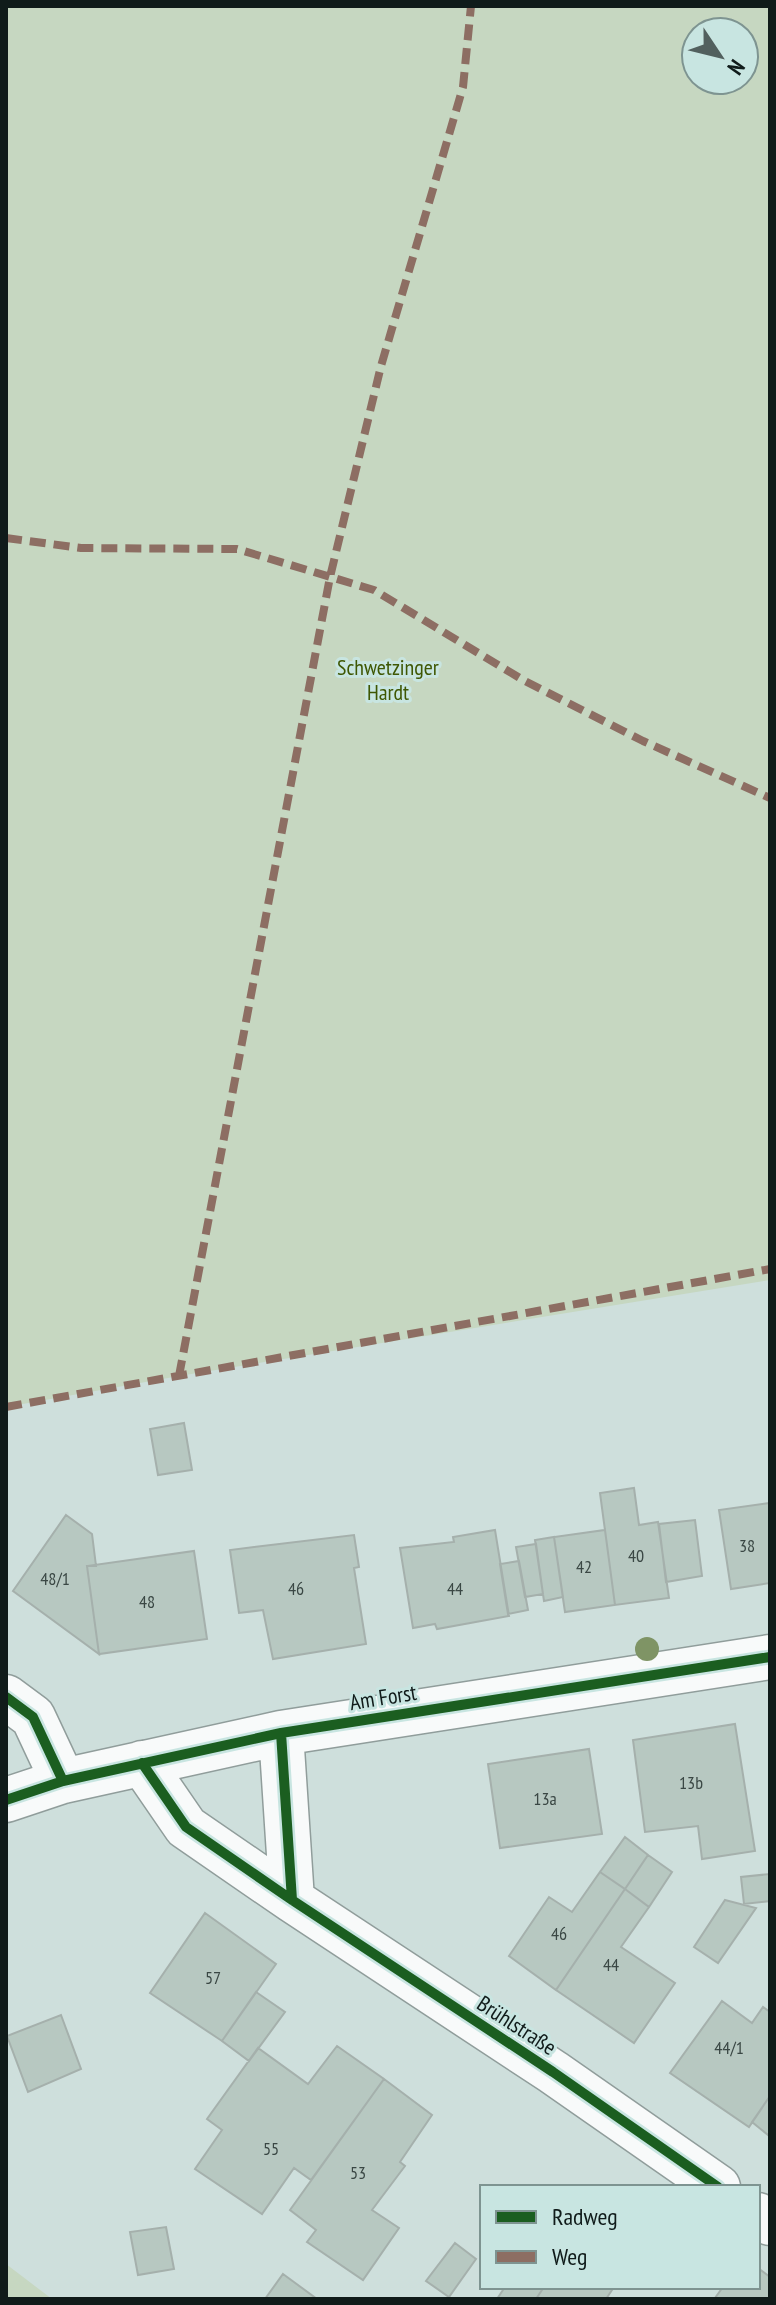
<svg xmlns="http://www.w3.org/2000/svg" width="776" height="2305" font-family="'PT Sans Narrow',sans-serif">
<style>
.green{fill:#c6d7c1;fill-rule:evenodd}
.building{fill:#b7c8c1;stroke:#a5b0ac;stroke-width:2}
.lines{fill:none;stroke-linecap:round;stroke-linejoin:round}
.minor-casing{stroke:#909d9b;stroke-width:47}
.minor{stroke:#f8fafa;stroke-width:44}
.quiet{stroke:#8d6e63;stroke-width:8;stroke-dasharray:16 8;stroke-linecap:butt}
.cycleway-casing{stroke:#c8e5e1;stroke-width:15}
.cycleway{stroke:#1b5e20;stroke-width:10}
.tree{fill:#7f9465}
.labels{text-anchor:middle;stroke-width:6;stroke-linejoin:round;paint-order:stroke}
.number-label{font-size:18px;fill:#3a4744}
.park-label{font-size:22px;fill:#3e5703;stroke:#c8e5e1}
.street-label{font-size:22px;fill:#101b1a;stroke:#c8e5e1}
</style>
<rect width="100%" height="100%" fill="#cedfdc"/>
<path class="green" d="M 6,6 L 770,6 L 770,1280 L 179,1376 L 6,1407 ZM 696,32 L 744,32 L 744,80 L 696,80 Z
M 6,2264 L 52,2299 L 6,2299 Z"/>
<path class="building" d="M 184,1423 L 192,1470 L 158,1475 L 150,1429 Z
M 634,1488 L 639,1525 L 658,1522 L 669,1598 L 615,1605 L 600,1493 Z
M 770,1503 L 770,1583 L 731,1589 L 719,1510 Z
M 66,1515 L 92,1534 L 96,1566 L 87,1566 L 99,1654 L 13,1591 Z
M 695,1520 L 702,1576 L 666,1582 L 659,1524 Z
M 495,1530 L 509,1616 L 437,1629 L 435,1624 L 413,1628 L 400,1548 L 454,1542 L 453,1537 Z
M 605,1530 L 615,1605 L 565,1612 L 554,1537 Z
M 354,1535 L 359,1567 L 354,1568 L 366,1644 L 273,1659 L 263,1610 L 239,1613 L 230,1550 Z
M 554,1537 L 563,1597 L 544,1601 L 535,1540 Z
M 536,1544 L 543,1594 L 525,1597 L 516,1547 Z
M 194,1551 L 207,1639 L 99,1654 L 87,1566 Z
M 519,1561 L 528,1610 L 508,1614 L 500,1564 Z
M 735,1724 L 755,1851 L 702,1859 L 698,1826 L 645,1832 L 633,1740 Z
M 589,1749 L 602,1834 L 500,1848 L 488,1764 Z
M 625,1837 L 648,1855 L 625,1889 L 600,1872 Z
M 648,1855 L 672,1872 L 649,1907 L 625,1889 Z
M 600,1872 L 625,1889 L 556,1990 L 509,1956 L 549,1897 L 572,1912 Z
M 770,1874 L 770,1901 L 744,1904 L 741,1877 Z
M 625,1889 L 649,1907 L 621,1947 L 675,1983 L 634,2043 L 556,1990 Z
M 725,1900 L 756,1908 L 718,1963 L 694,1947 Z
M 205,1913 L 276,1964 L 222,2041 L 150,1993 Z
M 256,1992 L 285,2012 L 249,2061 L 222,2041 Z
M 722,2001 L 752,2023 L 763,2007 L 770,2012 L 770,2096 L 749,2127 L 670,2073 Z
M 61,2015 L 81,2069 L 28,2092 L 7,2036 Z
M 337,2046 L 384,2079 L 311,2180 L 294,2168 L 262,2214 L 195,2169 L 222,2130 L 207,2119 L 258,2048 L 308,2084 Z
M 384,2079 L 432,2115 L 400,2162 L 405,2166 L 372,2210 L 399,2228 L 363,2280 L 307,2242 L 316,2230 L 290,2210 Z
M 770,2096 L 770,2132 L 768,2135 L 752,2122 Z
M 166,2227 L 174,2269 L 138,2275 L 130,2232 Z
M 455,2243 L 476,2259 L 449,2297 L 426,2281 Z
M 758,2268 L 770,2277 L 769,2299 L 715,2298 L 723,2287 L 758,2287 Z
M 283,2274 L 317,2299 L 265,2299 Z
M 505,2287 L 544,2287 L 536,2299 L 497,2299 Z
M 544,2287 L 614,2287 L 606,2299 L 536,2299 Z"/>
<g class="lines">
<g class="minor-casing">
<path id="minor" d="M 6,1697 L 33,1717 L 63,1781
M 281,1733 L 292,1900
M 142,1763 L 186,1827 L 292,1900 L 553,2072 L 718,2187
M 6,1800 L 63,1781 L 281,1733 L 770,1657
M 758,2215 L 770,2223"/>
</g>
<use href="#minor" class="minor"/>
<path class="quiet" d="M 6,538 L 81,548 L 237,549 L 374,590 L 523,680 L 643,741 L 770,798
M 179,1376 L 330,577 L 381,366 L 463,87 L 471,6
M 6,1407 L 770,1269"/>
<g class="cycleway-casing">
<path id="cycleway" d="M 6,1697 L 33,1717 L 63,1781
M 281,1733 L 292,1900
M 142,1763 L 186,1827 L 292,1900 L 553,2072 L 718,2187
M 6,1800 L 63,1781 L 281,1733 L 770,1657"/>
</g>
<use href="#cycleway" class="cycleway"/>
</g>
<circle class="tree" cx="647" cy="1649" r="12"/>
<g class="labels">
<g class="number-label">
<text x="747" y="1552">38</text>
<text x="636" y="1562">40</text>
<text x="584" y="1573">42</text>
<text x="55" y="1585">48/1</text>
<text x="296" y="1595">46</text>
<text x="455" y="1595">44</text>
<text x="147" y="1608">48</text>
<text x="691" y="1789">13b</text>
<text x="545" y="1805">13a</text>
<text x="559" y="1940">46</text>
<text x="611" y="1971">44</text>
<text x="213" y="1984">57</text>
<text x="729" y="2054">44/1</text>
<text x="271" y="2155">55</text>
<text x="358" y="2179">53</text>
</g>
<g class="park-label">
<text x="388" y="675">Schwetzinger<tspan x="388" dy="25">Hardt</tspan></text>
</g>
<g class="street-label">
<text transform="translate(383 1697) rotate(-9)" y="8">Am Forst</text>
<text transform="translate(517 2025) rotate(33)" y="8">Brühlstraße</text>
</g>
</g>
<rect width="776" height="2305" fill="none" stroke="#101b1a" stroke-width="16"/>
<rect x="480" y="2185" width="280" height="104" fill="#c8e5e1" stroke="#7e9491" stroke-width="2"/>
<rect x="496" y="2211" width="40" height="12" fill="#1b5e20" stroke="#7e9491" stroke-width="2"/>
<text x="552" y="2225" font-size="24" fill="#101b1a">Radweg</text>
<rect x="496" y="2251" width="40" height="12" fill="#8d6e63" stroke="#7e9491" stroke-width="2"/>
<text x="552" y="2265" font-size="24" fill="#101b1a">Weg</text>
<g transform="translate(720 56) rotate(125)"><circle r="38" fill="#c8e5e1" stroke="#7e9491" stroke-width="2"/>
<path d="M0-6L14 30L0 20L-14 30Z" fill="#52605e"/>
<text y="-12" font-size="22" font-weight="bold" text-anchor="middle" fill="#101b1a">N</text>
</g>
</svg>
